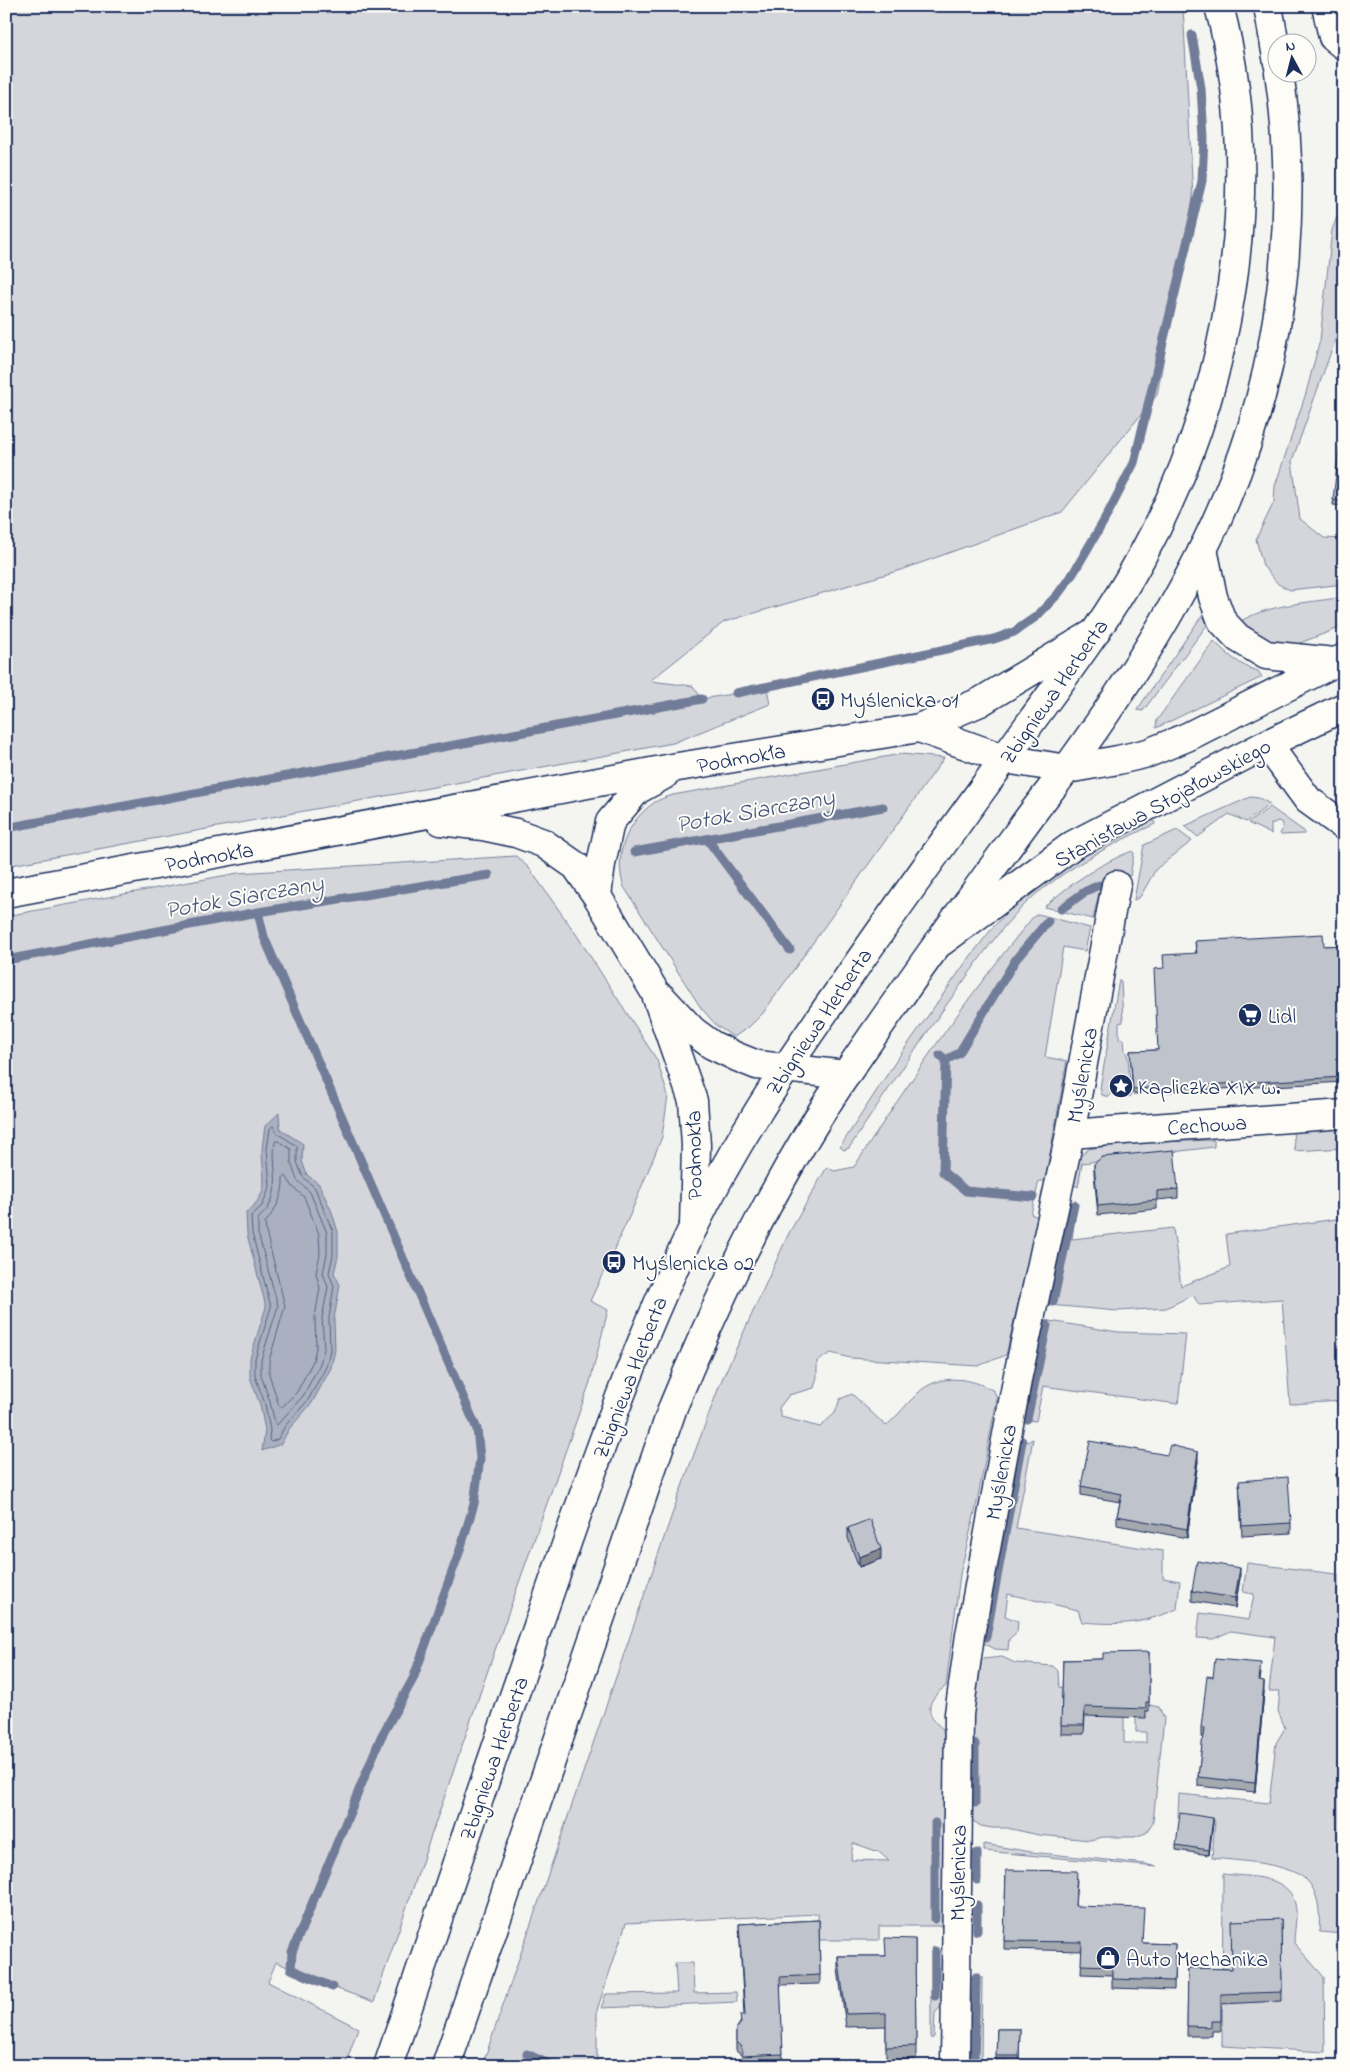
<svg xmlns="http://www.w3.org/2000/svg" width="1350" height="2072" font-family="'Indie Flower',sans-serif">
<style>
.green{fill:#d4d6db;stroke:#78829c;fill-rule:evenodd}
.water{fill:#aab0bf;stroke:#717c98}
.lines{fill:none;stroke-linecap:round;stroke-linejoin:round}
.shore{stroke:#546385;stroke-width:1}
.stream{stroke:#717c98;stroke-width:9}
.minor-casing{stroke:#1b2f5e;stroke-width:31}
.major-casing{stroke:#1b2f5e;stroke-width:31}
.minor{stroke:#fdfcf7;stroke-width:28}
.major{stroke:#fdfcf7;stroke-width:28}
.wall{fill:#a4a8af;stroke:#1b2f5e}
.shaded-wall{fill:#86888f;stroke:#1b2f5e}
.building{fill:#bfc3cc;stroke:#1b2f5e}
.labels{text-anchor:middle;stroke-width:4;stroke-linejoin:round;paint-order:stroke}
.street-label{font-size:22px;fill:#1b2f5e;stroke:#fdfcf7}
.poi-label{font-size:22px;fill:#1b2f5e;stroke:#fdfcf7;text-anchor:start}
.water-label{font-size:24px;font-style:italic;fill:#46567b;stroke:#fdfcf7}
</style>
<rect width="100%" height="100%" fill="#f4f4f1"/>
<filter id="ink" filterUnits="userSpaceOnUse"><feTurbulence type="fractalNoise" baseFrequency=".02" numOctaves="2"/><feDisplacementMap in="SourceGraphic" scale="10" xChannelSelector="R" yChannelSelector="G"/><feConvolveMatrix kernelMatrix="1 2 1 2 8 2 1 2 1" color-interpolation-filters="sRGB"/></filter>
<g filter="url(#ink)">
<path class="green" d="M 6,6 L 1183,6 L 1193,198 L 1157,395 L 1062,512 L 904,569 L 724,622 L 650,681 L 693,686 L 702,699 L 767,688 L 770,704 L 673,743 L 6,866 Z
M 1342,204 L 1344,205 L 1344,315 L 1292,461 L 1300,519 L 1324,538 L 1344,539 L 1344,584 L 1290,590 L 1278,584 L 1263,566 L 1256,539 L 1274,502 L 1275,486 L 1306,393 L 1320,340 L 1332,230 Z
M 1344,597 L 1344,626 L 1287,648 L 1272,646 L 1236,624 C 1266,604 1308,603 1344,597 Z
M 1203,614 L 1207,625 L 1143,711 L 1137,710 Z
M 1214,641 C 1227,654 1240,666 1258,671 L 1262,677 L 1156,728 L 1157,720 Z
M 901,754 L 944,758 L 763,1013 L 750,1026 L 734,1037 L 717,1026 L 701,1008 L 624,887 C 613,855 627,821 655,802 C 660,799 667,797 673,795 Z
M 1250,797 L 1259,798 L 1270,804 L 1246,822 L 1229,814 L 1198,837 L 1185,826 Z
M 1270,807 L 1305,832 L 1304,834 L 1281,835 L 1280,832 L 1283,827 L 1282,823 L 1278,821 L 1271,824 L 1271,834 L 1248,823 Z
M 1152,815 L 1155,824 C 1112,844 1072,865 1035,895 C 1007,919 986,950 965,979 C 925,1034 887,1091 849,1148 L 844,1150 L 840,1147 L 896,1061 L 966,962 L 994,926 L 1014,905 L 1065,862 Z
M 1177,830 L 1192,841 L 1156,869 L 1140,897 L 1134,900 L 1144,845 Z
M 1132,851 L 1134,853 L 1130,876 L 1117,874 L 1101,884 L 1093,919 L 1044,907 C 1070,884 1099,864 1132,851 Z
M 516,856 L 529,868 L 576,934 L 657,1060 L 668,1096 L 662,1137 L 630,1215 L 590,1301 L 608,1310 L 590,1382 L 488,1670 L 374,2002 L 332,1987 L 276,1962 L 268,1982 L 358,2028 L 345,2066 L 6,2066 L 6,916 L 238,873 Z
M 1038,914 L 1090,928 L 1085,951 L 1063,947 L 1045,1057 L 1067,1061 L 1045,1181 L 1039,1181 L 1031,1214 L 1038,1217 L 1006,1355 L 978,1366 L 850,1358 L 831,1353 L 817,1361 L 817,1377 L 814,1388 L 789,1395 L 779,1408 L 781,1417 L 820,1427 L 835,1413 L 840,1399 L 852,1394 L 886,1426 C 898,1416 907,1403 918,1393 C 939,1373 971,1377 994,1391 L 997,1399 L 975,1512 L 960,1574 L 946,1686 C 927,1700 923,1714 943,1729 L 945,1746 L 943,1903 L 941,1926 L 879,1926 L 879,1940 L 819,1940 L 818,1914 L 626,1923 L 597,2010 L 597,2066 L 482,2066 L 677,1500 L 720,1384 L 789,1233 L 827,1167 L 834,1171 L 854,1167 C 910,1081 967,996 1033,917 ZM 853,1843 L 879,1852 L 889,1861 L 851,1860 Z
M 1119,980 L 1121,981 L 1123,1022 L 1119,1023 L 1119,1039 L 1124,1039 L 1125,1051 L 1128,1057 L 1131,1096 L 1122,1097 L 1122,1092 L 1127,1084 L 1120,1079 L 1109,1097 L 1102,1095 L 1100,1088 Z
M 1344,1128 L 1344,1148 L 1295,1151 L 1293,1132 Z
M 1214,1140 L 1214,1147 L 1082,1163 L 1078,1187 L 1071,1183 L 1075,1160 L 1089,1149 L 1099,1147 L 1126,1143 Z
M 1076,1211 L 1072,1239 L 1173,1228 L 1181,1286 L 1230,1267 L 1226,1234 L 1344,1218 L 1344,1401 L 1290,1404 L 1282,1299 L 1199,1305 L 1193,1295 L 1166,1308 L 1118,1311 L 1049,1305 L 1046,1302 L 1067,1213 Z
M 1043,1320 L 1118,1332 L 1186,1334 L 1178,1404 L 1043,1386 L 1036,1421 L 1021,1419 Z
M 1033,1439 L 1016,1528 L 1163,1551 L 1163,1578 L 1180,1581 L 1177,1609 C 1140,1625 1122,1625 1082,1622 L 1078,1610 L 1008,1594 L 1005,1616 L 1018,1621 L 1017,1632 L 1009,1639 L 1008,1650 L 995,1649 L 980,1641 L 1017,1441 L 1027,1442 Z
M 1247,1563 L 1344,1575 L 1344,1934 L 1319,1932 C 1320,1916 1320,1898 1310,1884 C 1294,1862 1237,1861 1212,1858 L 1215,1821 L 1178,1817 L 1179,1794 L 1269,1803 L 1276,1743 L 1285,1728 L 1278,1711 L 1280,1691 L 1269,1691 L 1275,1637 L 1231,1631 L 1213,1639 L 1197,1638 L 1200,1613 L 1249,1620 L 1254,1594 L 1243,1592 Z
M 977,1655 L 983,1659 L 1002,1657 L 1015,1663 L 1053,1666 L 1058,1671 L 1059,1687 L 1159,1707 L 1164,1718 L 1153,1822 L 1146,1833 L 1134,1837 L 1103,1837 L 1090,1840 L 1039,1835 L 1007,1828 L 992,1828 L 981,1826 L 973,1821 L 970,1816 L 969,1762 ZM 1124,1715 L 1136,1715 L 1136,1732 L 1146,1732 L 1146,1743 L 1124,1743 Z
M 984,1844 L 1031,1852 L 1145,1864 L 1157,1867 L 984,1851 Z
M 1223,1874 C 1247,1877 1289,1874 1295,1904 C 1298,1915 1294,1931 1294,1943 L 1324,1977 L 1325,2052 L 1222,2046 Z
M 942,1951 L 942,2005 L 935,2013 L 934,2037 L 931,2039 L 931,1952 Z
M 675,1963 L 693,1963 L 694,1993 L 736,1992 L 737,2002 L 601,2008 L 606,1994 L 677,1993 Z
M 970,1977 L 982,1977 L 981,2062 L 968,2062 Z"/>
<path class="water" d="M 279,1113 L 280,1129 L 303,1144 L 302,1161 L 307,1175 L 319,1184 L 332,1212 L 338,1232 L 338,1256 L 334,1273 L 340,1285 L 334,1319 L 335,1350 L 331,1368 L 312,1403 L 289,1429 L 281,1444 L 262,1451 L 265,1430 L 260,1405 L 250,1377 L 250,1358 L 266,1307 L 247,1234 L 246,1213 C 272,1191 262,1178 262,1149 C 263,1141 264,1133 265,1126 Z"/>
<g class="lines">
<path class="shore" d="M 273,1126 L 277,1133 L 297,1146 L 297,1162 L 303,1177 L 315,1188 L 333,1232 L 333,1255 L 329,1273 L 334,1286 L 329,1318 L 330,1350 L 326,1367 L 308,1400 L 285,1426 L 278,1439 L 271,1442 L 269,1440 L 270,1430 L 265,1404 L 255,1376 L 255,1359 L 271,1307 L 252,1233 L 251,1216 L 262,1206 L 270,1186 L 267,1149 L 270,1129 Z
M 278,1141 L 291,1149 L 291,1163 L 297,1180 L 310,1192 L 327,1233 L 327,1254 L 323,1273 L 328,1287 L 322,1318 L 324,1349 L 320,1364 L 303,1396 L 277,1425 L 275,1423 L 270,1402 L 261,1375 L 261,1360 L 278,1306 L 258,1233 L 258,1219 C 261,1215 266,1212 268,1208 C 282,1182 271,1167 275,1142 Z
M 286,1176 L 293,1187 L 304,1197 L 319,1234 L 320,1254 L 316,1273 L 320,1288 L 315,1317 L 316,1348 L 313,1361 L 297,1392 L 281,1408 L 279,1406 L 269,1374 L 269,1361 L 285,1306 L 266,1232 L 265,1223 C 276,1209 284,1196 283,1178 Z"/>
<path class="stream" d="M 736,693 L 994,639 L 1014,632 L 1037,616 L 1058,594 L 1074,572 L 1105,519 L 1134,463 L 1202,181 L 1204,138 L 1201,88 L 1192,35
M 6,828 L 702,699
M 707,839 L 790,950
M 634,852 L 883,807
M 1061,909 L 1086,891 L 1099,885
M 258,912 L 264,937 L 477,1429 L 480,1458 L 474,1504 L 459,1553 L 413,1679 L 381,1737 L 292,1952 L 291,1969 L 332,1987
M 6,960 L 258,912 L 489,875
M 940,1055 L 946,1060 L 943,1172 L 966,1191 L 1033,1197
M 946,1060 L 959,1053 L 1016,959 L 1048,921
M 1053,1302 L 1074,1205
M 1027,1419 L 1047,1325
M 986,1637 L 1022,1441
M 975,1744 L 975,1803
M 977,1853 L 977,1880
M 935,1919 L 935,1823
M 977,1931 L 977,1905
M 935,1996 L 935,1951
M 527,2054 L 553,2066
M 974,2062 L 976,1977"/>
<g class="minor-casing">
<path id="minor" d="M 1326,6 L 1333,37 L 1343,45
M 1203,549 L 1213,597 L 1222,621 L 1238,638 L 1266,655 L 1334,662
M 919,728 L 980,702 L 1096,632
M 1267,744 L 1308,800 L 1344,826
M 441,821 L 483,826 L 516,833 L 543,843 L 576,866 L 597,896 L 655,992 L 693,1101 L 696,1145 L 694,1226
M 6,893 L 678,767 L 919,728 L 1005,759 L 1067,769 L 1118,760 L 1148,753 L 1187,737 L 1344,658
M 597,896 L 601,864 L 610,822 L 637,790 L 664,775
M 941,942 L 1073,845 L 1267,744 L 1344,707
M 662,998 L 693,1031 L 712,1045 L 737,1057 L 757,1065 L 846,1075
M 1070,1134 L 1344,1114
M 955,2066 L 959,1714 L 970,1635 L 1018,1375 L 1070,1134 L 1116,885"/>
</g>
<g class="major-casing">
<path id="major" d="M 1268,6 L 1278,63
M 388,2066 C 438,1918 488,1771 539,1623 C 585,1490 630,1357 692,1230 C 734,1144 786,1066 841,988 C 903,897 969,808 1033,719 C 1071,667 1110,615 1141,558 C 1230,396 1267,187 1219,6
M 446,2066 L 673,1407 C 721,1290 776,1178 847,1073 C 906,986 969,900 1031,815 C 1043,799 1056,783 1068,767 C 1128,684 1185,596 1225,501 C 1282,368 1300,215 1279,72"/>
</g>
<use href="#minor" class="minor"/>
<use href="#major" class="major"/>
</g>
<path class="wall" d="M 1344,415 L 1344,506 L 1333,505 Z
M 1195,941 L 1324,946 L 1344,945 L 1344,1082 L 1133,1094 L 1130,1051 L 1158,1050 L 1164,968 L 1196,953 Z
M 1094,1164 L 1178,1189 L 1178,1198 L 1157,1200 L 1157,1209 L 1098,1215 L 1094,1173 Z
M 1167,1455 L 1198,1461 L 1187,1538 L 1117,1525 L 1117,1516 L 1120,1502 L 1081,1495 L 1081,1486 Z
M 1344,1473 L 1344,1529 L 1339,1529 L 1336,1474 Z
M 1239,1481 L 1291,1523 L 1291,1533 L 1242,1536 Z
M 848,1528 L 881,1559 L 859,1567 L 848,1538 Z
M 1240,1578 L 1235,1608 L 1192,1601 L 1192,1591 Z
M 1149,1652 L 1149,1711 L 1146,1711 L 1146,1718 L 1085,1716 L 1084,1734 L 1061,1734 L 1063,1660 L 1103,1659 Z
M 1261,1673 L 1260,1681 L 1264,1692 L 1255,1792 L 1198,1786 L 1198,1777 L 1203,1738 L 1201,1737 L 1201,1728 L 1213,1677 Z
M 1213,1823 L 1209,1855 L 1176,1850 L 1176,1845 Z
M 1006,1870 L 1077,1880 L 1075,1906 L 1143,1943 L 1175,1944 L 1174,1990 L 1112,1988 L 1112,1975 L 1081,1974 L 1082,1951 L 1004,1949 Z
M 1281,1919 L 1282,2001 L 1221,2004 L 1221,2031 L 1212,2031 L 1212,2036 L 1187,2036 L 1188,1968 L 1231,1969 Z
M 819,1920 L 820,1984 L 780,1985 L 783,2062 L 742,2064 L 742,2056 L 736,2051 L 736,2029 L 740,2023 L 744,2015 L 739,1924 Z
M 915,1939 L 916,2059 L 886,2060 L 886,2026 L 846,2027 L 838,1969 L 838,1956 L 885,1956 Z
M 1344,1948 L 1344,2004 L 1340,2004 Z
M 997,2029 L 1020,2029 L 1019,2062 L 996,2061 Z"/>
<path class="shaded-wall" d="M 1198,1452 L 1198,1461 L 1187,1538 L 1187,1529 Z
M 881,1549 L 881,1559 L 859,1567 L 859,1557 Z
M 1240,1568 L 1240,1578 L 1235,1608 L 1235,1598 Z
M 1264,1682 L 1264,1692 L 1255,1792 L 1255,1783 Z
M 1213,1818 L 1213,1823 L 1209,1855 L 1209,1850 Z"/>
<path class="building" d="M 1343,415 L 1344,415 L 1344,501 L 1333,500 Z
M 1323,934 L 1324,946 L 1344,945 L 1344,1077 L 1133,1089 L 1130,1051 L 1158,1050 L 1154,969 L 1164,968 L 1163,955 L 1197,953 L 1195,941 Z
M 1174,1150 L 1178,1189 L 1157,1191 L 1157,1200 L 1098,1206 L 1094,1164 L 1102,1157 Z
M 1090,1441 L 1167,1455 L 1170,1445 L 1198,1452 L 1187,1529 L 1117,1516 L 1122,1494 L 1081,1486 Z
M 1344,1473 L 1344,1519 L 1339,1519 L 1336,1474 Z
M 1288,1477 L 1291,1523 L 1242,1526 L 1239,1481 Z
M 870,1519 L 881,1549 L 859,1557 L 848,1528 Z
M 1197,1561 L 1240,1568 L 1235,1598 L 1192,1591 Z
M 1149,1652 L 1149,1702 L 1146,1702 L 1146,1709 L 1085,1707 L 1084,1725 L 1061,1725 L 1063,1660 L 1103,1659 L 1103,1653 Z
M 1215,1659 L 1261,1663 L 1259,1681 L 1264,1682 L 1255,1783 L 1198,1777 L 1204,1728 L 1201,1728 L 1207,1676 L 1213,1677 Z
M 1180,1813 L 1213,1818 L 1209,1850 L 1176,1845 Z
M 1006,1870 L 1077,1871 L 1075,1906 L 1144,1908 L 1142,1943 L 1175,1944 L 1174,1981 L 1112,1979 L 1112,1966 L 1081,1965 L 1082,1942 L 1004,1941 Z
M 1281,1919 L 1282,1992 L 1221,1994 L 1221,2021 L 1212,2021 L 1212,2027 L 1187,2026 L 1188,1968 L 1232,1969 L 1231,1921 Z
M 819,1920 L 820,1975 L 780,1977 L 783,2054 L 742,2056 L 742,2048 L 736,2042 L 736,2029 L 741,2023 L 740,2015 L 745,2015 L 739,1924 Z
M 885,1938 L 915,1939 L 916,2046 L 886,2047 L 886,2013 L 846,2014 L 838,1956 L 886,1956 Z
M 1343,1948 L 1344,1948 L 1344,1994 L 1340,1994 Z
M 997,2029 L 1020,2029 L 1019,2056 L 996,2056 Z"/>
</g>
<defs>
<g id="bus-disc" transform="scale(1.25)"><circle r="9.5" fill="#1b2f5e" stroke="#fdfcf7"/><path d="M-5-6H5V4H4V6H2V4H-2V6H-4V4H-5ZM-3.5-4V0h7V-4ZM-3.5 1.2v1.5H-2V1.2ZM2 1.2v1.5H3.5V1.2Z" fill="#fff"/></g>
<g id="supermarket-disc" transform="scale(1.25)"><circle r="9.5" fill="#1b2f5e" stroke="#fdfcf7"/><path d="M-6-5.5h2.5l.6 2H6L4.5 2H-2.5L-4.4-4H-6ZM-1.5 3.2a1.3 1.3 0 1 0 .1 0ZM3 3.2a1.3 1.3 0 1 0 .1 0Z" fill="#fff"/></g>
<g id="sight-disc" transform="scale(1.25)"><circle r="9.5" fill="#1b2f5e" stroke="#fdfcf7"/><path d="M0-6L1.8-2.2L6-1.7L2.9 1.2L3.7 5.4L0 3.3L-3.7 5.4L-2.9 1.2L-6-1.7L-1.8-2.2Z" fill="#fff"/></g>
<g id="shop-disc" transform="scale(1.25)"><circle r="9.5" fill="#1b2f5e" stroke="#fdfcf7"/><path d="M-5-2.5h2.3a2.7 3.5 0 0 1 5.4 0H5L5.5 6h-11ZM-1.5-2.5h3a1.5 2.3 0 0 0-3 0Z" fill="#fff"/></g>
</defs>
<g fill-rule="evenodd">
<use href="#bus-disc" x="823" y="699"/>
<use href="#supermarket-disc" x="1250" y="1015"/>
<use href="#sight-disc" x="1121" y="1086"/>
<use href="#bus-disc" x="614" y="1262"/>
<use href="#shop-disc" x="1108" y="1958"/>
</g>
<g class="labels">
<g class="street-label">
<text transform="translate(1053 691) rotate(-55)" y="8">Zbigniewa Herberta</text>
<text transform="translate(741 757) rotate(-10)" y="8">Podmokła</text>
<text transform="translate(1162 802) rotate(-29)" y="8">Stanisława Stojałowskiego</text>
<text transform="translate(209 856) rotate(-10)" y="8">Podmokła</text>
<text transform="translate(818 1021) rotate(-56)" y="8">Zbigniewa Herberta</text>
<text transform="translate(1081 1075) rotate(-80)" y="8">Myślenicka</text>
<text transform="translate(1207 1124) rotate(-4)" y="8">Cechowa</text>
<text transform="translate(693 1155) rotate(-91)" y="8">Podmokła</text>
<text transform="translate(629 1377) rotate(-69)" y="8">Zbigniewa Herberta</text>
<text transform="translate(1000 1472) rotate(-80)" y="8">Myślenicka</text>
<text transform="translate(493 1758) rotate(-71)" y="8">Zbigniewa Herberta</text>
<text transform="translate(957 1873) rotate(-89)" y="8">Myślenicka</text>
</g>
<g class="poi-label">
<text x="840" y="707">Myślenicka 01</text>
<text x="1268" y="1023">Lidl</text>
<text x="1138" y="1094">Kapliczka XIX w.</text>
<text x="632" y="1270">Myślenicka 02</text>
<text x="1126" y="1966">Auto Mechanika</text>
</g>
<g class="water-label">
<text transform="translate(755 810) rotate(-10)" y="8">Potok Siarczany</text>
<text transform="translate(244 896) rotate(-10)" y="8">Potok Siarczany</text>
</g>
</g>
<rect width="1350" height="2072" fill="none" stroke="#fdfcf7" stroke-width="25"/>
<rect x="12" y="12" width="1325" height="2047" fill="none" stroke="#1b2f5e" stroke-width="2" filter="url(#ink)"/>
<g transform="translate(1292 58) rotate(353)"><circle r="24" fill="#fdfcf7" stroke="#a3aaba"/>
<path d="M0-4L9 19L0 12L-9 19Z" fill="#1b2f5e"/>
<text y="-8" font-size="14" font-weight="bold" text-anchor="middle" fill="#1b2f5e">N</text>
</g>
</svg>
